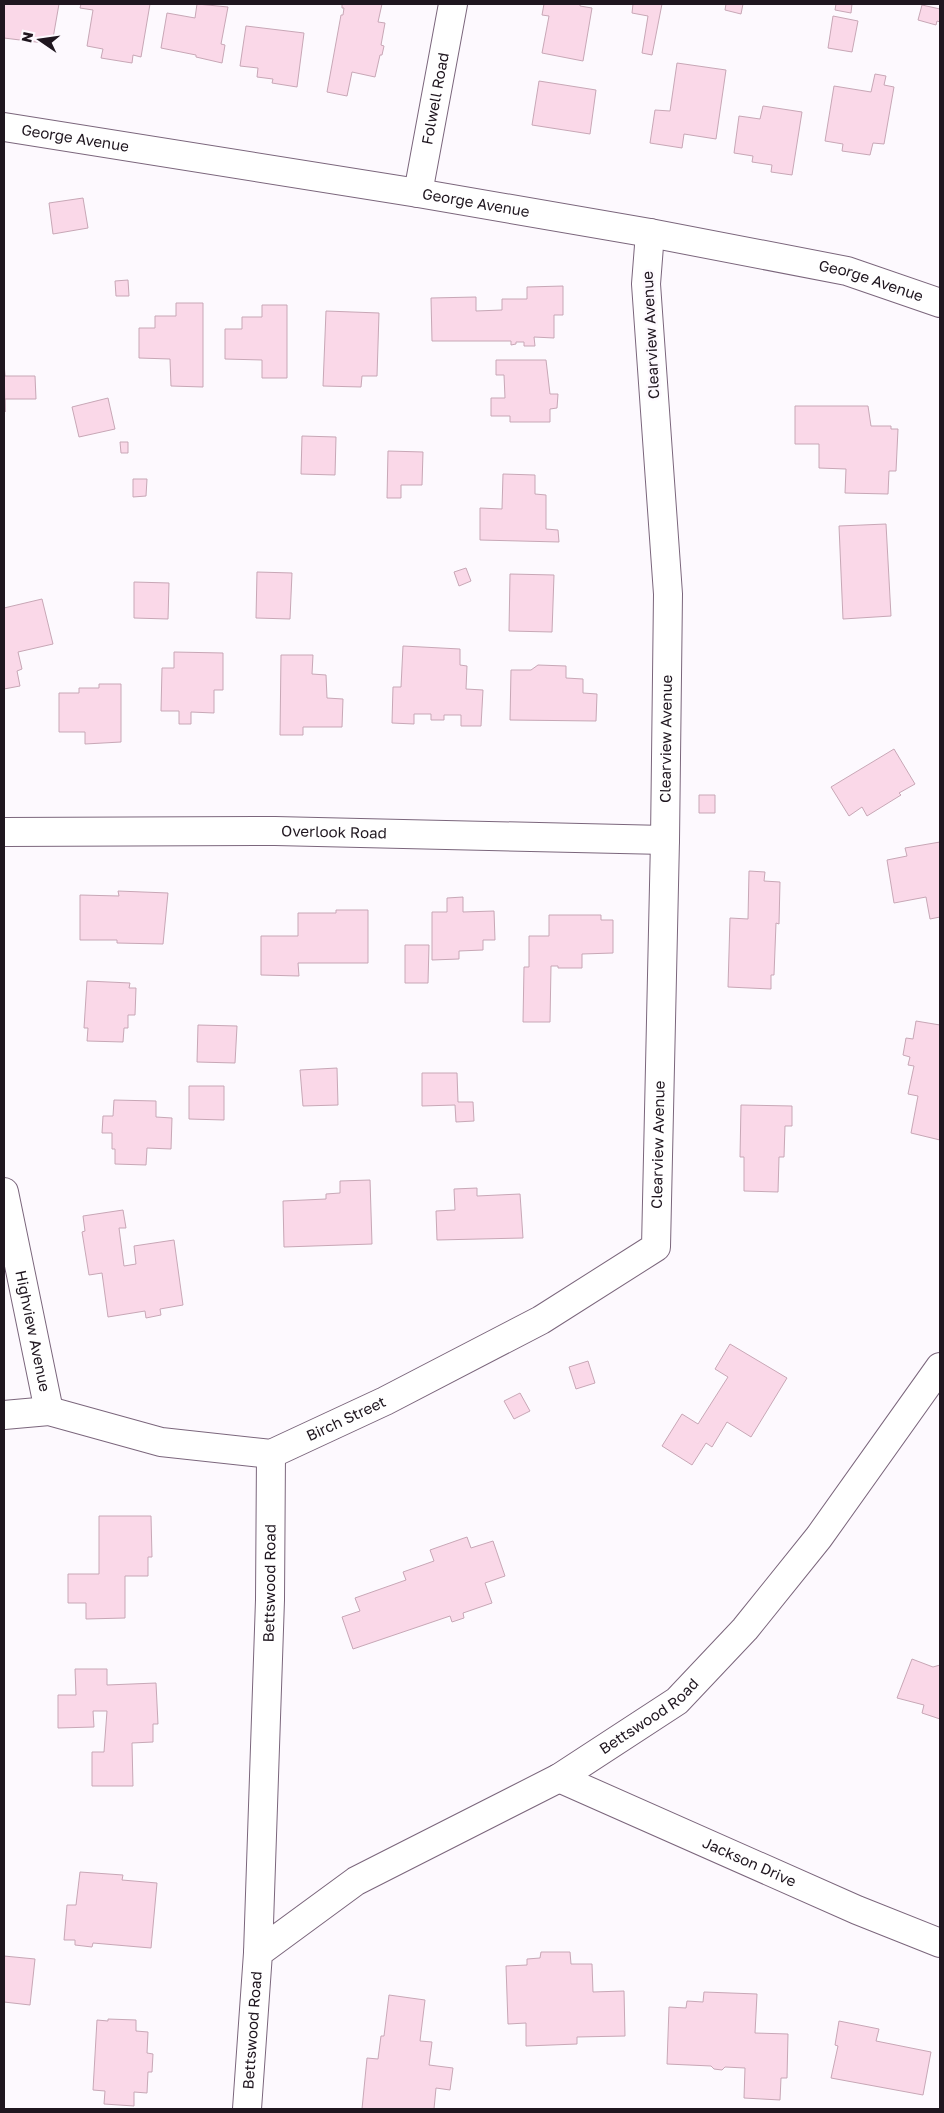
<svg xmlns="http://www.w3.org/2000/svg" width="944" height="2113" font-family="'Golos Text',sans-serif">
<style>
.building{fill:#fad8e8;stroke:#c8a7b6}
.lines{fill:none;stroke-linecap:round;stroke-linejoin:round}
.minor-casing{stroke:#7b667c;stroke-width:30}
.minor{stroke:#fff;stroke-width:28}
.labels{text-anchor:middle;stroke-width:5;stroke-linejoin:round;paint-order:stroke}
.street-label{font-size:15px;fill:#1f161f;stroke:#fdf9fe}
</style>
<rect width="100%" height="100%" fill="#fdf9fe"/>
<path class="building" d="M 4,4 L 59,4 L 52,44 L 4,38 Z
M 81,4 L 150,4 L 141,57 L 133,55 L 132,63 L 101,58 L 103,49 L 87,46 L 93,10 L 80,8 Z
M 197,4 L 228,7 L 221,44 L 225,45 L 222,63 L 196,57 L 196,55 L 161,48 L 167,13 L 195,18 Z
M 342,4 L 382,4 L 378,22 L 385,23 L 381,45 L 384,46 L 382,55 L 380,55 L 375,77 L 352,72 L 347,96 L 327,92 L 341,15 L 343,15 L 344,8 L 342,8 Z
M 544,4 L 580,4 L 580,6 L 592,8 L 583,61 L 542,53 L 549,16 L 542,15 Z
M 633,4 L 662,4 L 652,55 L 642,53 L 648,16 L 632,13 Z
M 726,4 L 743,4 L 741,14 L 725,10 Z
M 836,4 L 852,4 L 851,13 L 835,10 Z
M 922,5 L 940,9 L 940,22 L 937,21 L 936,25 L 918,20 Z
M 833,16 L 858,21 L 852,52 L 828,48 Z
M 246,26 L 304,33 L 297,87 L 272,83 L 273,79 L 257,77 L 258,68 L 240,66 Z
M 677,63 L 726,70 L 716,139 L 684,134 L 682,148 L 650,143 L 655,110 L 670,111 Z
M 875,74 L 886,76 L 884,85 L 894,87 L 884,144 L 873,143 L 870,155 L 842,151 L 843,144 L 825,141 L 834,86 L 871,92 Z
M 539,81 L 596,90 L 590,134 L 532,125 Z
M 763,106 L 802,112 L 792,175 L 771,172 L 772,165 L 752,162 L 753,156 L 734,153 L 739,116 L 760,119 Z
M 83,198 L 88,228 L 53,234 L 49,203 Z
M 128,280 L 129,296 L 116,296 L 115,281 Z
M 563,286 L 563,315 L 554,315 L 554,338 L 534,337 L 535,346 L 524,346 L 524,342 L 516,342 L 516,344 L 511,345 L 511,341 L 432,341 L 431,298 L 476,297 L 476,311 L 502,310 L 502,299 L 527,299 L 527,287 Z
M 176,303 L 203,303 L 203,387 L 171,386 L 170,359 L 139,358 L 139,328 L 155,328 L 155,316 L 176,316 Z
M 262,305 L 287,305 L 287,378 L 262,378 L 262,360 L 225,359 L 225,329 L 242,329 L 242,317 L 262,317 Z
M 326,311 L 379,313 L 377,376 L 362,376 L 361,387 L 323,386 Z
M 496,360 L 546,360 L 550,394 L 558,394 L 557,408 L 550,409 L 550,422 L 510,422 L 510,416 L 491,416 L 491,398 L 505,398 L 504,375 L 496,375 Z
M 4,362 L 5,376 L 35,376 L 36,399 L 5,399 L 5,412 Z
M 108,398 L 115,429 L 79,437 L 72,407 Z
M 795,406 L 868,406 L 871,426 L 891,426 L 891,429 L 898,429 L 896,471 L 889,471 L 888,494 L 845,493 L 846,469 L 819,468 L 819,444 L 795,444 Z
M 302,436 L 336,437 L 335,475 L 301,474 Z
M 120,442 L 128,442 L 128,453 L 121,453 Z
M 388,451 L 423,452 L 422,485 L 401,485 L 401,498 L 387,498 Z
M 503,474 L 535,475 L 535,494 L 546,495 L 546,529 L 558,530 L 559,542 L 480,540 L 480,508 L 502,509 Z
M 133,479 L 147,479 L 146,496 L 133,497 Z
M 886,524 L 891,616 L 843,619 L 839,526 Z
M 466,568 L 471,581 L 459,586 L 454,572 Z
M 257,572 L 292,573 L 290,619 L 256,618 Z
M 510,574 L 554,575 L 552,632 L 509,631 Z
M 134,582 L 169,583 L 168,619 L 134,618 Z
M 42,599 L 53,644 L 18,652 L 22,669 L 17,671 L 20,686 L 4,689 L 4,608 Z
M 403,646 L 460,649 L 460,665 L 467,666 L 466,689 L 483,690 L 481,726 L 461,726 L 461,715 L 444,715 L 444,720 L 431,720 L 431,714 L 414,714 L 414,724 L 392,723 L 393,687 L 401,687 Z
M 174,652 L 223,653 L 223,690 L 214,690 L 214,713 L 191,712 L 191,724 L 179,724 L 179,711 L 161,711 L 162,668 L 174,668 Z
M 281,655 L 313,655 L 312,674 L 326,675 L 327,698 L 343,699 L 342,727 L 303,727 L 303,735 L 280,735 Z
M 538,665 L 566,666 L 566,678 L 583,679 L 583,693 L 597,694 L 596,721 L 510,720 L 511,670 L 531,670 Z
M 99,684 L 121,684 L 121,742 L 85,744 L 85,732 L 59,732 L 59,693 L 79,693 L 79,688 L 99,688 Z
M 894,749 L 915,784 L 899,793 L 901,795 L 867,816 L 862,807 L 849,816 L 831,787 Z
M 699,795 L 715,795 L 715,813 L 699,813 Z
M 940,842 L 940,917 L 930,919 L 926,897 L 894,903 L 887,860 L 907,856 L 905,848 Z
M 749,871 L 765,872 L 764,881 L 780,882 L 779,924 L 776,923 L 774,975 L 771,975 L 771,989 L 728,987 L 730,918 L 748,919 Z
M 118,891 L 168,893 L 163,944 L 117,943 L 117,940 L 80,940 L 80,895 L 119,896 Z
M 463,897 L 463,912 L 494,911 L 495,940 L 483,940 L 483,950 L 459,951 L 459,959 L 432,960 L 432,912 L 447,912 L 447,898 Z
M 336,910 L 368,910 L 368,963 L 298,963 L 299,976 L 261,975 L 261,936 L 298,936 L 298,913 L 336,913 Z
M 549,915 L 601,915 L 601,920 L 613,920 L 613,953 L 582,954 L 582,968 L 558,968 L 558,966 L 551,966 L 550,1022 L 523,1022 L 524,967 L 529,967 L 529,936 L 549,936 Z
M 405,945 L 429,945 L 428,983 L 405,983 Z
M 87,981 L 130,983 L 129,988 L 136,988 L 135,1015 L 128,1015 L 128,1028 L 124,1028 L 123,1042 L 87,1041 L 88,1028 L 84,1028 Z
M 916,1021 L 940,1025 L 940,1140 L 911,1133 L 918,1096 L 908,1094 L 914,1066 L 908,1065 L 910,1057 L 903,1055 L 906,1038 L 913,1039 Z
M 198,1025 L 237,1026 L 235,1063 L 197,1062 Z
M 337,1068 L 338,1105 L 303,1106 L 300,1070 Z
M 422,1073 L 457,1073 L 458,1102 L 473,1102 L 474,1121 L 456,1122 L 455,1105 L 422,1106 Z
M 189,1086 L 224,1086 L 224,1120 L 189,1119 Z
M 114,1100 L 156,1101 L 156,1117 L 172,1118 L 171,1149 L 147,1148 L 146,1165 L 115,1164 L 115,1149 L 112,1149 L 112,1133 L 102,1133 L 103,1116 L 113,1116 Z
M 741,1105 L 792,1106 L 792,1126 L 785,1126 L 784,1157 L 779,1157 L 778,1192 L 744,1191 L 744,1157 L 740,1157 Z
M 370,1180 L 372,1244 L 284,1247 L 283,1201 L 326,1199 L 326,1194 L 340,1193 L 340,1181 Z
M 477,1188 L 477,1196 L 520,1194 L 523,1238 L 437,1240 L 436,1211 L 455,1210 L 454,1189 Z
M 123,1210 L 126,1228 L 119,1228 L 124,1266 L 136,1264 L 134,1246 L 174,1240 L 183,1305 L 160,1309 L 161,1315 L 146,1318 L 145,1311 L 108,1317 L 102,1273 L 89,1275 L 82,1232 L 85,1231 L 83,1216 Z
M 730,1344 L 787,1378 L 751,1437 L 727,1422 L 712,1447 L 706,1443 L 692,1465 L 662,1446 L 682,1414 L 698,1424 L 728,1377 L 715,1369 Z
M 588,1361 L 595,1383 L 576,1389 L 569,1367 Z
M 520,1393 L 530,1411 L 514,1419 L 504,1401 Z
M 99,1516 L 151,1516 L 152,1557 L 148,1557 L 148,1576 L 125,1576 L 125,1618 L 86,1619 L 86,1603 L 68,1603 L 68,1574 L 99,1574 Z
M 467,1537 L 471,1548 L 493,1541 L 505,1576 L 485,1583 L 492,1603 L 463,1613 L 464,1618 L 452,1622 L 450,1616 L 353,1649 L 342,1617 L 360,1611 L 355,1598 L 406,1580 L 403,1572 L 434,1561 L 430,1550 Z
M 912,1659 L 933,1667 L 940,1665 L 940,1719 L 922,1713 L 924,1705 L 897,1698 Z
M 75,1669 L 107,1669 L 107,1685 L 156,1683 L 158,1724 L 153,1724 L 153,1742 L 132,1743 L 133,1786 L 92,1786 L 92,1752 L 104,1752 L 107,1711 L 93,1711 L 94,1727 L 58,1728 L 58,1695 L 76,1695 Z
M 80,1872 L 123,1875 L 122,1880 L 157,1883 L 151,1948 L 93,1943 L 92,1947 L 75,1945 L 75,1940 L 64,1940 L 67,1905 L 76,1905 Z
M 541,1952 L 570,1952 L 571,1964 L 592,1964 L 593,1992 L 624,1991 L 625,2036 L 577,2037 L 577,2044 L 526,2046 L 526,2023 L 508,2024 L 506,1966 L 527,1965 L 527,1959 L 540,1958 Z
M 4,1956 L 35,1959 L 30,2005 L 4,2002 Z
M 704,1992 L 757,1994 L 755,2033 L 788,2034 L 787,2078 L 781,2078 L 780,2100 L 744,2098 L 745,2068 L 725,2067 L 722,2070 L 714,2069 L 711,2066 L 667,2064 L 669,2007 L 686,2008 L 687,2001 L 703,2002 Z
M 389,1995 L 425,2000 L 420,2041 L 432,2042 L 429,2065 L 453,2068 L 450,2090 L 436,2088 L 434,2109 L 362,2109 L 367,2058 L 378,2059 L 381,2036 L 384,2036 Z
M 108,2019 L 136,2020 L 136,2031 L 148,2032 L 147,2053 L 153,2054 L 152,2072 L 148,2072 L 147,2093 L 134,2092 L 134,2106 L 104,2104 L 105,2091 L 93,2090 L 97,2020 L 108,2021 Z
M 839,2021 L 879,2029 L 876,2041 L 931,2052 L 923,2095 L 831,2078 L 838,2046 L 835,2045 Z"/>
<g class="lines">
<g class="minor-casing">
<g id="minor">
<path id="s1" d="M 4,127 L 418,193 L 650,233 L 847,271 L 940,303"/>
<path id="s2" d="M 418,193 L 453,4"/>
<path id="s3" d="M 4,832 L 275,831 L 665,840"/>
<path id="s4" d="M 4,1192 L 49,1411"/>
<path id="s5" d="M 4,1415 L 49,1411 L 161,1442 L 271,1454 L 385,1401 L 541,1320 L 656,1247 L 665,840 L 668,594 L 646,284 L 650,233"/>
<path id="s6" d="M 559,1778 L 857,1910 L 940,1943"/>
<path id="s7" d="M 258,1953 L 270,1600 L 271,1454"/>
<path id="s8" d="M 247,2109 L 258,1953 L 356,1881 L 559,1778 L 677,1701 L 745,1629 L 819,1537 L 940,1367"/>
</g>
</g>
<use href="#minor" class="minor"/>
</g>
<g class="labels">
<g class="street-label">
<text dy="5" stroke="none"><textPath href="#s2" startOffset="96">Folwell Road</textPath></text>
<text dy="5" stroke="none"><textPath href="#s1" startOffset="72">George Avenue</textPath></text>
<text dy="5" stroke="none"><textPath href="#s1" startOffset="478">George Avenue</textPath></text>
<text dy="5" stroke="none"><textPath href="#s1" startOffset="881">George Avenue</textPath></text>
<text transform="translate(651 335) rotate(-93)" y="5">Clearview Avenue</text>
<text dy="5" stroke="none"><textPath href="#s5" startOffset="1218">Clearview Avenue</textPath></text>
<text dy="5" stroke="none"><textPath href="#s3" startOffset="330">Overlook Road</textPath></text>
<text dy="5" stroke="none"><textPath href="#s5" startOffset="812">Clearview Avenue</textPath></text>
<text dy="5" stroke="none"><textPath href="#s4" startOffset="142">Highview Avenue</textPath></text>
<text dy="5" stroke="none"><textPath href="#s5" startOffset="355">Birch Street</textPath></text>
<text dy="5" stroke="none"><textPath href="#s7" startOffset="370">Bettswood Road</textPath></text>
<text dy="5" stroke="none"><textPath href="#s8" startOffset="615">Bettswood Road</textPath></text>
<text dy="5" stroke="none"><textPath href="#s6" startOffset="208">Jackson Drive</textPath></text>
<text dy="5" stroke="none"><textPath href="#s8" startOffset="79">Bettswood Road</textPath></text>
</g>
</g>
<rect width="944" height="2113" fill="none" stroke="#1f161f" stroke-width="10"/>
<g transform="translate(40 40) rotate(283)" stroke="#fdf9fe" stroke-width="4" paint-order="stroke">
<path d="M0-4L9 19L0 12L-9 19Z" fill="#1f161f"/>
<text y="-8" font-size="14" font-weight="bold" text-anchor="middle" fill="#1f161f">N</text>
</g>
</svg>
